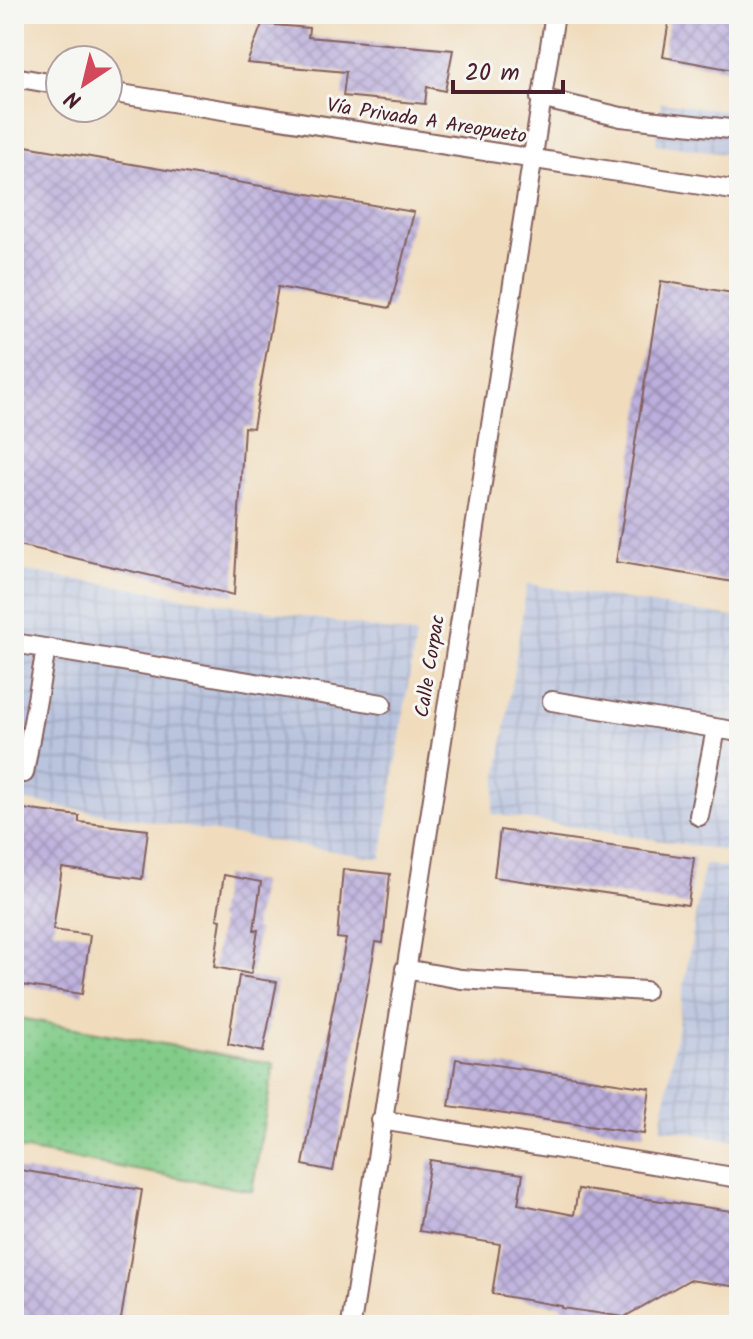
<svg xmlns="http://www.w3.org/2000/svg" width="753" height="1339" font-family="Kalam,sans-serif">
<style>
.industrial{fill:url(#industrial-grid)}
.grass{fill:url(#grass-dots);stroke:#66765a;stroke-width:2}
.building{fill:url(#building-cross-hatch)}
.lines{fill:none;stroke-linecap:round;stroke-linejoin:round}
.service-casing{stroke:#84615e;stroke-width:22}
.service{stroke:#fff;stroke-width:18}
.labels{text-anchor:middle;stroke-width:6;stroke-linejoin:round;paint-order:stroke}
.street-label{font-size:20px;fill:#4a1f2b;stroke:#f6f6f2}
</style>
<defs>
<pattern id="industrial-grid" width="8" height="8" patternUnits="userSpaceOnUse" patternTransform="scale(2)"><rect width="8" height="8" fill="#bac4de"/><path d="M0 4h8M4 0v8" fill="none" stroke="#a1a8bf"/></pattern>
<pattern id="grass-dots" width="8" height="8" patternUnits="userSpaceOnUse" patternTransform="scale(2)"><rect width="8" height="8" fill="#82cc89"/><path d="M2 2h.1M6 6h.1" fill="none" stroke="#72af76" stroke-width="1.8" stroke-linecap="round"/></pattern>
<pattern id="building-cross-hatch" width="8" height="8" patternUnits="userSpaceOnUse" patternTransform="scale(2)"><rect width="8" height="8" fill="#bbafdd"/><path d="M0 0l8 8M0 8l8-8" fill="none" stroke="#9a8eb3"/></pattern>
</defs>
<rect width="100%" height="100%" fill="#f6f6f2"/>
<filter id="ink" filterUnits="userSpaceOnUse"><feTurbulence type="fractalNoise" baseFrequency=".0125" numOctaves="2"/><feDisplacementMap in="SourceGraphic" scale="16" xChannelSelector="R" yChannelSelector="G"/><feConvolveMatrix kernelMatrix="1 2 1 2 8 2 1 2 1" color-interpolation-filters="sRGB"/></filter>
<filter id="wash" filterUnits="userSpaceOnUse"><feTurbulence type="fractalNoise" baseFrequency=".006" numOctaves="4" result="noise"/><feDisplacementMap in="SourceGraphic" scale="32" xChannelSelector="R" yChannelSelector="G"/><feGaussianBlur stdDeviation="1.8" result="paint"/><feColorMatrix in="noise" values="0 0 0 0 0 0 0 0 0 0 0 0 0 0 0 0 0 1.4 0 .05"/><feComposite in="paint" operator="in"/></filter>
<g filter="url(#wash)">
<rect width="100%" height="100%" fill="#f0dcbc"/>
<path class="industrial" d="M 661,102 L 739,113 L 739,156 L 656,144 Z
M 14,569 L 416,635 L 381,859 L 14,799 Z
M 527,584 L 739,618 L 739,853 L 492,814 Z
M 704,864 L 739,870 L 739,1141 L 661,1128 Z"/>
<path class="grass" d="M 14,1017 L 274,1064 L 252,1191 L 14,1148 Z"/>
<g id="blocks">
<path class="building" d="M 670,14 L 739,14 L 739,71 L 663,57 Z
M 262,24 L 309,28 L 308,37 L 453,50 L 445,91 L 427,87 L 425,104 L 343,96 L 346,72 L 247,63 Z
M 14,144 L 414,212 L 390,308 L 278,287 L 253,428 L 244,427 L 234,595 L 14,544 Z
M 661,281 L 739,294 L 739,583 L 616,562 Z
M 14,808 L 79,816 L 79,822 L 148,830 L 142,879 L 62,868 L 53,930 L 90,935 L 82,994 L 14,984 L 14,943 L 17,922 L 14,920 Z
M 500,830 L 694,858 L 688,905 L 494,877 Z
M 343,869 L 390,874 L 383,943 L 376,942 L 333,1171 L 303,1165 L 346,939 L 337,938 Z
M 224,875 L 261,882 L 254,930 L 258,930 L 251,974 L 214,967 L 221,920 L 217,919 Z
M 239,976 L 277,982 L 263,1052 L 228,1044 Z
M 456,1059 L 650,1088 L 644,1134 L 449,1106 Z
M 430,1160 L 523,1174 L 518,1204 L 574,1215 L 578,1189 L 739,1212 L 739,1287 L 689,1280 L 624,1317 L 562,1308 L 562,1306 L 492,1294 L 500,1244 L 419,1231 Z
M 14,1169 L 142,1190 L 120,1325 L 14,1325 Z"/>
</g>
</g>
<g filter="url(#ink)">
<use href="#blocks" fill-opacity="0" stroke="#84615e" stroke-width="2"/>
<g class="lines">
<g class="service-casing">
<path id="service" d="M 14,77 L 60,85
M 108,92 L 739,191
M 540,98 L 621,117 L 739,130
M 14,643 L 382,704
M 552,701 L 739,732
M 24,773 L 46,649
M 699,816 L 716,729
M 405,969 L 461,979 L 645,991
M 381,1120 L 739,1178
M 351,1325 L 555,14"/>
</g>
<use href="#service" class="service"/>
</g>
</g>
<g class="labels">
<g class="street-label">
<text transform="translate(427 120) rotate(9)" y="7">Vía Privada A Areopueto</text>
<text transform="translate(429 666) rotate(-81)" y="7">Calle Corpac</text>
</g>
</g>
<rect width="753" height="1339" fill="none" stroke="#f6f6f2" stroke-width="48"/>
<g transform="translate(84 84) rotate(215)"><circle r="38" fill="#f6f6f2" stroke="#b1a0a2" stroke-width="2"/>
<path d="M0-6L14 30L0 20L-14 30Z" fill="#d1495b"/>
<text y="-12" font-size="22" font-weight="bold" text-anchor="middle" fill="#4a1f2b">N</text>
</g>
<path d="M453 80v12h110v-12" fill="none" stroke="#4a1f2b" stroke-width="4"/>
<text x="465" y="80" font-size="24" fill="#4a1f2b" stroke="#f6f6f2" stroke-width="6" paint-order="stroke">20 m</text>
</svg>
